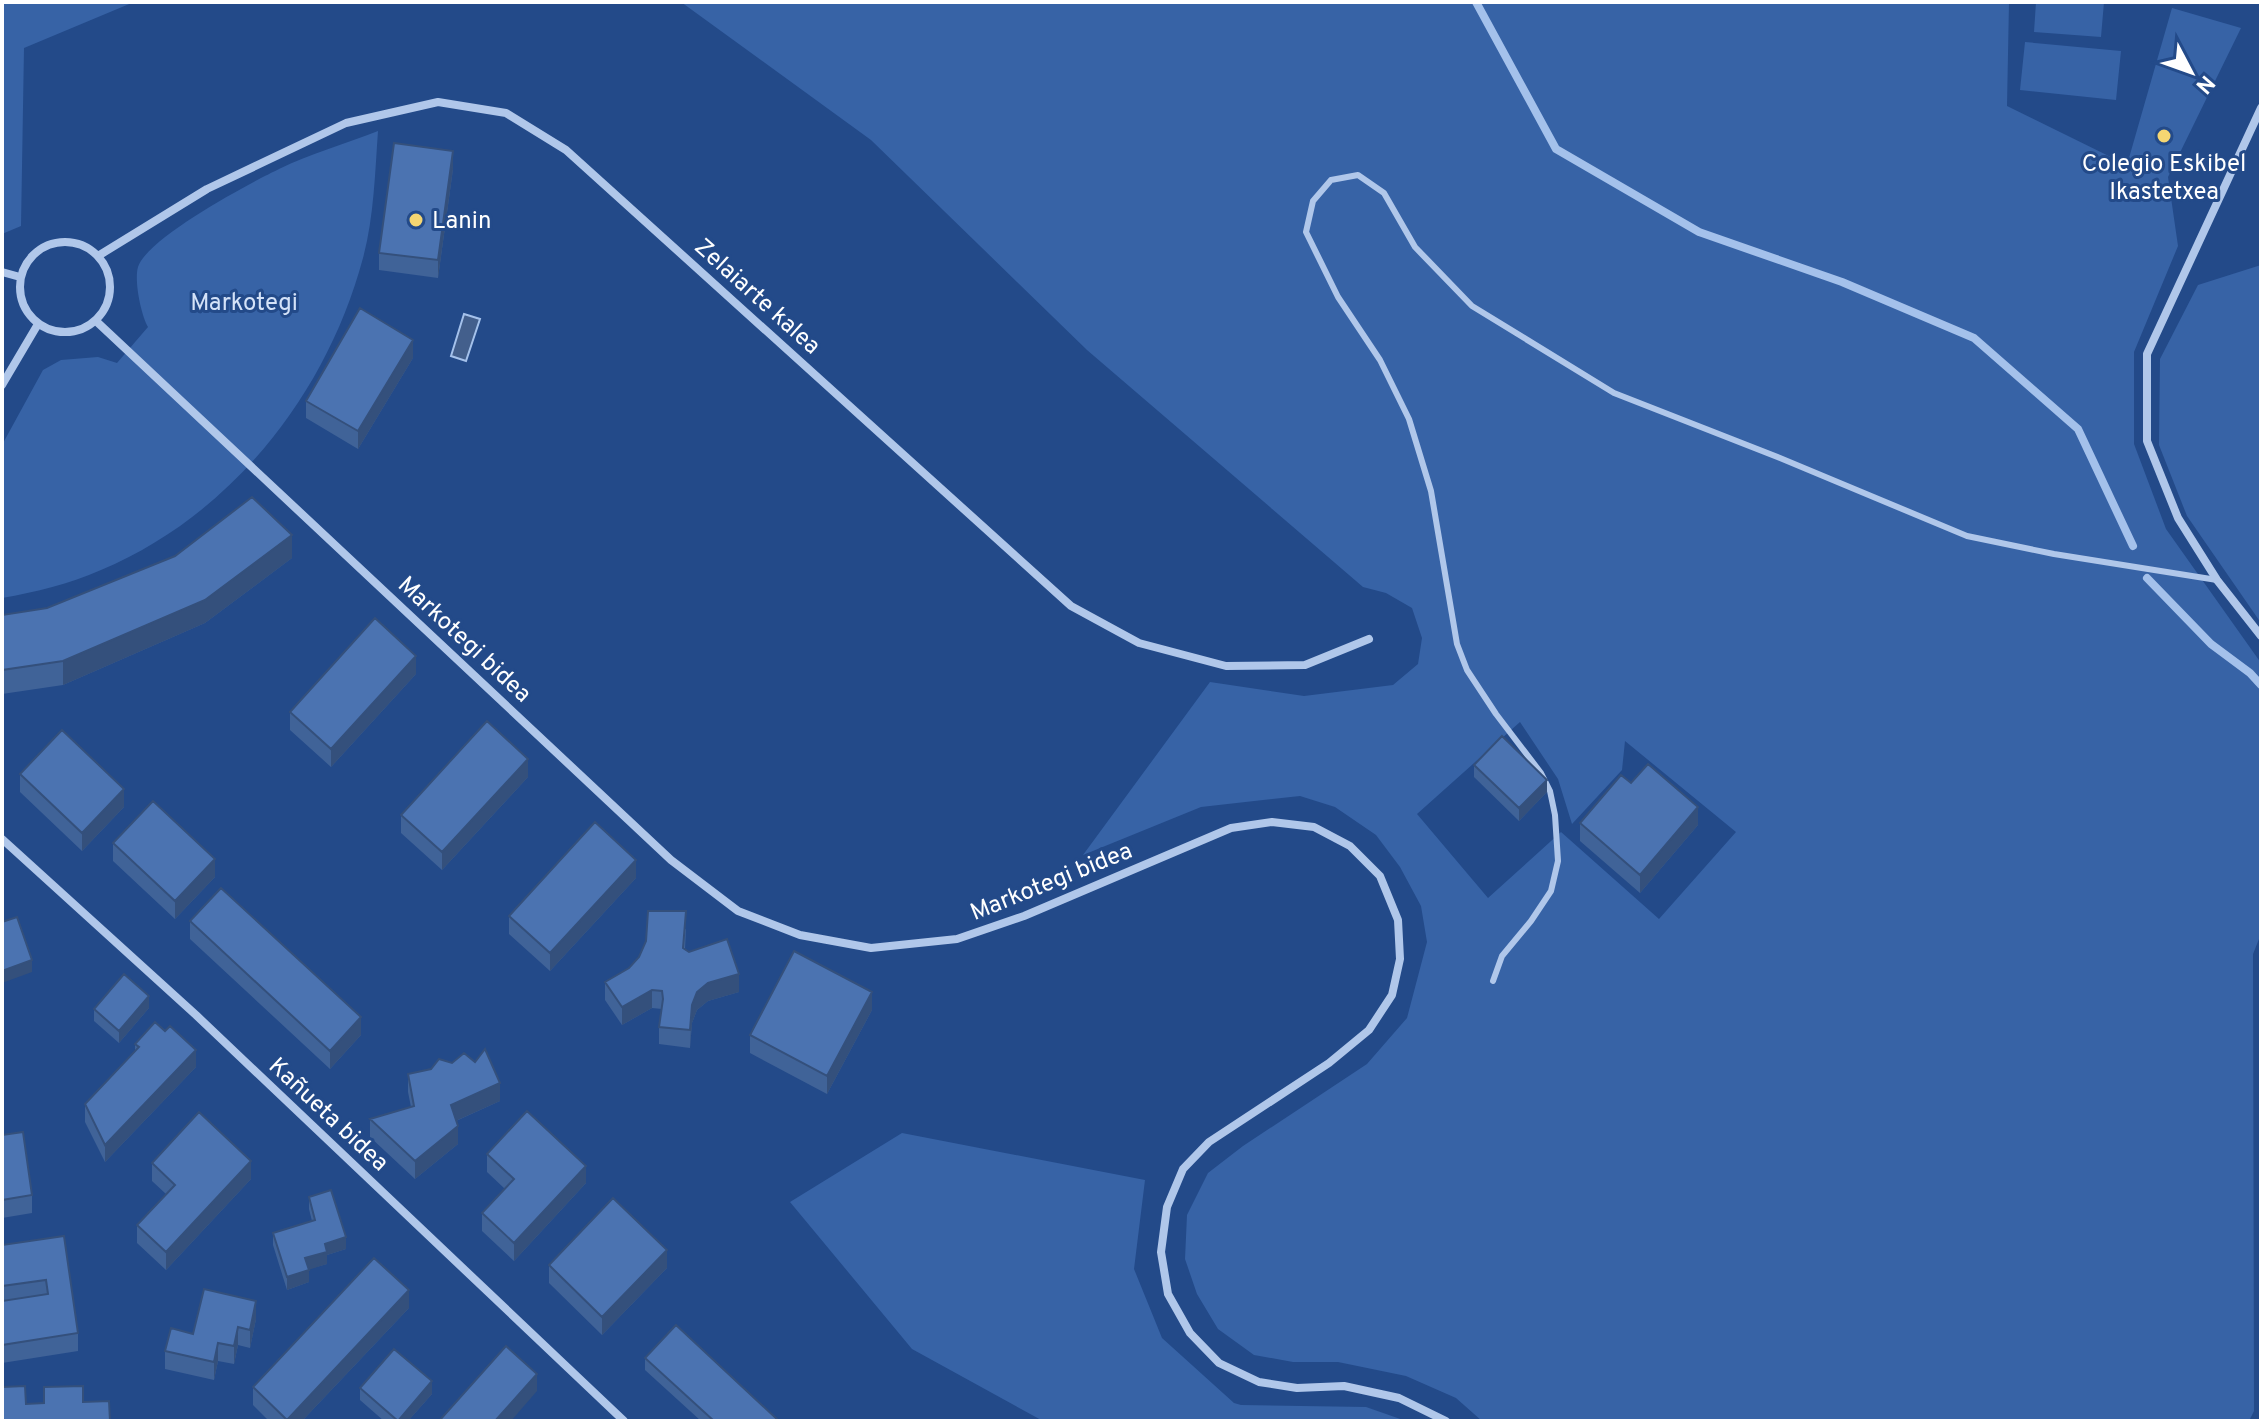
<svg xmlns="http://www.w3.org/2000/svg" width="2263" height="1423" font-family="Overpass,sans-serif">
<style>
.green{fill:#3763a6;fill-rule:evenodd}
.water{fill:#435f8c;stroke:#a4c1eb;stroke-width:2}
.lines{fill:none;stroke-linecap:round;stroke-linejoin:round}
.stream{stroke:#a4c1eb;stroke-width:8}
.service{stroke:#b0c7ea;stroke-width:6}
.minor{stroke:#b0c7ea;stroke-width:8}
.wall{fill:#406398}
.shaded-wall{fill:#34507c}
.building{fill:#4b73b1;stroke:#34507c;stroke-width:2}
.poi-dot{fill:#f5d672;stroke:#234a89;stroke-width:3}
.labels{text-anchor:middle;stroke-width:6;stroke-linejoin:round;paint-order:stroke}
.poi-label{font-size:24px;fill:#fff;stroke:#234a89}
.street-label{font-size:24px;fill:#fff;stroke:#234a89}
.park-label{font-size:24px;fill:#d4e2f8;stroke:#234a89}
</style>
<rect width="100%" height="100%" fill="#234a89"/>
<path class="green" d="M 2,2 L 134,2 L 24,48 L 21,226 L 2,234 Z
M 681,2 L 2009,2 L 2007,106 L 2127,165 L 2172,8 L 2241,28 L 2168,177 L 2178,246 L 2134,352 L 2134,444 L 2166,529 L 2261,663 L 2261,934 L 2253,954 L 2254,1411 L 2249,1421 L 1482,1421 L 1456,1398 L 1406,1376 L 1338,1362 L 1293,1362 L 1254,1355 L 1218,1329 L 1197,1294 L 1185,1259 L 1187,1215 L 1208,1173 L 1243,1146 L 1367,1064 L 1407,1018 L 1427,942 L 1421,906 L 1400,867 L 1376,835 L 1335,807 L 1300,796 L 1201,807 L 1083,855 L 1210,682 L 1304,696 L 1393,685 L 1418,664 L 1422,638 L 1412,608 L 1386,593 L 1363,587 L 1087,350 L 871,140 ZM 1520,722 L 1558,779 L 1572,824 L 1622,770 L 1625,741 L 1736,832 L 1659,919 L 1561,832 L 1488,898 L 1417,814 Z
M 2036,2 L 2104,2 L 2101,37 L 2034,32 Z
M 2025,42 L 2121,51 L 2116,100 L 2020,90 Z
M 378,131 C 375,173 374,217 363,258 C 327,393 232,515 101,570 C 69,584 36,592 2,598 L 2,445 L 43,370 L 61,360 L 98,357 L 117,363 L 148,327 C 141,315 134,281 138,267 C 147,238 250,183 279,169 C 310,154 345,144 378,131 Z
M 2261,265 L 2261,623 L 2187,516 L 2159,445 L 2160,359 L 2198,285 Z
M 902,1133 L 1145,1180 L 1134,1269 L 1162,1338 L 1234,1403 L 1241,1405 L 1366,1407 L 1406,1421 L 1043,1421 L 912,1349 L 790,1202 Z"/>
<path class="water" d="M 464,314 L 480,319 L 466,361 L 451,356 Z"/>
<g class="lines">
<path class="stream" d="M 1476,2 L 1556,149 L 1699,232 L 1842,282 L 1974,338 L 2078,429 L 2133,546
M 2147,578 L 2211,644 L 2250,673 L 2261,685"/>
<path class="service" d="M 1493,981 L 1502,956 L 1531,921 L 1551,891 L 1558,861 L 1555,815 L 1550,791 L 1541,773 L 1496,714 L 1467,670 L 1457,644 L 1431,491 L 1409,419 L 1380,360 L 1338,297 L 1306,232 L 1313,201 L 1331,180 L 1358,175 L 1384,193 L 1415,247 L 1472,306 L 1614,393 L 1780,458 L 1967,536 L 2054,554 L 2217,580"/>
<path class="minor" d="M 2261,108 L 2147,354 L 2147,441 L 2178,518 L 2217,580 L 2261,636
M20 287a45 45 0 1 1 90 0a45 45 0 1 1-90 0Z
M 98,256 L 207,189 L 346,123 L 438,102 L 506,113 L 566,150 L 1071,606 L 1139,643 L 1226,666 L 1305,665 L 1369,639
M 2,272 L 20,277
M 96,321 L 671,860 L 738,911 L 800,935 L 871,948 L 957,939 L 1024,916 L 1231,828 L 1272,822 L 1314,827 L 1350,846 L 1380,876 L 1398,920 L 1400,959 L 1392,995 L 1369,1030 L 1329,1063 L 1209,1142 L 1183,1169 L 1167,1207 L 1161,1252 L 1168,1294 L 1190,1333 L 1219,1363 L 1259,1382 L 1297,1388 L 1344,1386 L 1399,1398 L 1446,1421
M 2,385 L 38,324
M 2,839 L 196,1015 L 624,1421"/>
</g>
<path class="wall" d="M 453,169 L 438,278 L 379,270 L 379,253 Z
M 413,358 L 358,449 L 306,418 L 306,401 Z
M 292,558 L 205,623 L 63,685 L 2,694 L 2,615 L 47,608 Z
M 416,674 L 331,767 L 290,730 L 290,712 Z
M 1474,765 L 1547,792 L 1519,821 L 1474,777 Z
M 20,774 L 124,807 L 82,851 L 20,792 Z
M 528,777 L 442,870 L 401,833 L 401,815 Z
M 1631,783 L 1698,825 L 1640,893 L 1580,841 L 1580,823 Z
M 113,843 L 215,877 L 175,919 L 113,861 Z
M 636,878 L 550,971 L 509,934 L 509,916 Z
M 190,921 L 361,1035 L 330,1069 L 190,939 Z
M 686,929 L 685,949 L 739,992 L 708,1001 L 697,1010 L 692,1023 L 690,1048 L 659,1044 L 659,1027 L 662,1009 L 652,1008 L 622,1025 L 605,1000 L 605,982 L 629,968 L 639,957 L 646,941 Z
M 149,1008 L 119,1043 L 94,1021 L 94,1009 Z
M 872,1010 L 827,1094 L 750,1053 L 750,1035 Z
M 135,1044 L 196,1067 L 105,1162 L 85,1122 L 85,1104 L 135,1052 Z
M 408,1074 L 500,1101 L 456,1121 L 458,1144 L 415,1179 L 370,1137 L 370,1119 L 411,1107 L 408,1092 Z
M 2,1135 L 32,1195 L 32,1213 L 2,1218 Z
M 487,1154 L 586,1183 L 514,1261 L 482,1231 L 482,1213 L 505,1189 L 487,1172 Z
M 152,1163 L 251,1179 L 166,1270 L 137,1243 L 137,1225 L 166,1194 L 152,1181 Z
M 309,1197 L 346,1249 L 327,1255 L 327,1264 L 309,1269 L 309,1282 L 287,1290 L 273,1245 L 273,1233 L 312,1221 L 309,1209 Z
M 64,1236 L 78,1333 L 78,1351 L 2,1363 L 2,1245 Z
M 549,1265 L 667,1268 L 602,1335 L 549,1283 Z
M 409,1308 L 302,1421 L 269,1421 L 253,1405 L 253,1387 Z
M 256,1319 L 250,1348 L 238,1345 L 234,1364 L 218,1361 L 214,1380 L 165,1369 L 165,1351 L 193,1334 Z
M 645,1358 L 779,1421 L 701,1421 L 645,1370 Z
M 360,1388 L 432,1394 L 408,1421 L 384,1421 L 360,1400 Z"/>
<path class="shaded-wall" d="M 453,151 L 453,169 L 438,278 L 438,260 Z
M 413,340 L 413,358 L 358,449 L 358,431 Z
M 292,535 L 292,558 L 205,623 L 63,685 L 63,661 Z
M 416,656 L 416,674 L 331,767 L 331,749 Z
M 528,759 L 528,777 L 442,870 L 442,852 Z
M 1547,780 L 1547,792 L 1519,821 L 1519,808 Z
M 124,789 L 124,807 L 82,851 L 82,833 Z
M 1698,807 L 1698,825 L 1640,893 L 1640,875 Z
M 215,859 L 215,877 L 175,919 L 175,901 Z
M 636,860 L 636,878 L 550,971 L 550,953 Z
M 32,960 L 32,972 L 2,983 L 2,971 Z
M 739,974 L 739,992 L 708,1001 L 697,1010 L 692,1023 L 690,1048 L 692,1005 L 697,992 L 708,983 Z
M 652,990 L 652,1008 L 622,1025 L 622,1007 Z
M 872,992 L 872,1010 L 827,1094 L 827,1076 Z
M 149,996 L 149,1008 L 119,1043 L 119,1031 Z
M 361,1017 L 361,1035 L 330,1069 L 330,1051 Z
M 196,1050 L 196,1067 L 105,1162 L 105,1145 Z
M 500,1083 L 500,1101 L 451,1123 L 451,1105 Z
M 458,1126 L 458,1144 L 415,1179 L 415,1161 Z
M 251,1161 L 251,1179 L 166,1270 L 166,1252 Z
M 586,1166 L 586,1183 L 514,1261 L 514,1243 Z
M 346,1237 L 346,1249 L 327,1255 L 327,1264 L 305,1271 L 305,1258 L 325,1244 Z
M 667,1250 L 667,1268 L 602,1335 L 602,1317 Z
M 309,1270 L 309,1282 L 287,1290 L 287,1277 Z
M 409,1290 L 409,1308 L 302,1421 L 287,1421 Z
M 256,1301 L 256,1319 L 250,1348 L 250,1330 Z
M 238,1327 L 238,1345 L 234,1364 L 234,1346 Z
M 218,1343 L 218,1361 L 214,1380 L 214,1362 Z
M 537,1374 L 537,1391 L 511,1421 L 495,1421 Z
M 432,1381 L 432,1394 L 408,1421 L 398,1421 Z"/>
<path class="building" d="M 394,143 L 453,151 L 438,260 L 379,253 Z
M 360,308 L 413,340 L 358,431 L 306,401 Z
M 252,497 L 292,535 L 205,600 L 63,661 L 2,670 L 2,615 L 47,608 L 175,556 Z
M 375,618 L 416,656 L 331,749 L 290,712 Z
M 487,721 L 528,759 L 442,852 L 401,815 Z
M 62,730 L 124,789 L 82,833 L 20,774 Z
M 1502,736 L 1547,780 L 1519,808 L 1474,765 Z
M 1648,764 L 1698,807 L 1640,875 L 1580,823 L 1621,775 L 1631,783 Z
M 153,801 L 215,859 L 175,901 L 113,843 Z
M 595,822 L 636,860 L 550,953 L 509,916 Z
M 221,888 L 361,1017 L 330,1051 L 190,921 Z
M 648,911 L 686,911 L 683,948 L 689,952 L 727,939 L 739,974 L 708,983 L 697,992 L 692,1005 L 690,1030 L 659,1027 L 663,999 L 662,991 L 652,990 L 622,1007 L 605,982 L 629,968 L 639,957 L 646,941 Z
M 17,917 L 32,960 L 2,971 L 2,922 Z
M 794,951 L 872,992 L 827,1076 L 750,1035 Z
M 124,974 L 149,996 L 119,1031 L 94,1009 Z
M 155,1022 L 165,1031 L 170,1026 L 196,1050 L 105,1145 L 85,1104 L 139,1047 L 135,1044 Z
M 485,1049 L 500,1083 L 451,1105 L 458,1126 L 415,1161 L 370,1119 L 414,1106 L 408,1074 L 431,1069 L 439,1059 L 452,1063 L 464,1053 L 475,1062 Z
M 527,1111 L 586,1166 L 514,1243 L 482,1213 L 514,1179 L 487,1154 Z
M 199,1112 L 251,1161 L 166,1252 L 137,1225 L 175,1185 L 152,1163 Z
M 23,1132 L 32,1195 L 2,1200 L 2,1135 Z
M 331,1190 L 346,1237 L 325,1244 L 327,1252 L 305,1258 L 309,1270 L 287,1277 L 273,1233 L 315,1220 L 309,1197 Z
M 613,1198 L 667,1250 L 602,1317 L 549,1265 Z
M 64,1236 L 78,1333 L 2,1345 L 2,1301 L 48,1294 L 46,1280 L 2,1286 L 2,1245 Z
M 374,1258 L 409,1290 L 287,1420 L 253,1387 Z
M 204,1289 L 256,1301 L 250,1330 L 238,1327 L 234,1346 L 218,1343 L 214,1362 L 165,1351 L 171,1328 L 193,1334 Z
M 676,1325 L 779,1421 L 714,1421 L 645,1358 Z
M 506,1346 L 537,1374 L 495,1421 L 439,1421 Z
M 394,1349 L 432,1381 L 398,1421 L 360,1388 Z
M 25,1386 L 26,1404 L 44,1403 L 44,1387 L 83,1386 L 83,1402 L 109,1401 L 110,1421 L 2,1421 L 2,1387 Z"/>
<g class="poi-dot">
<circle cx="2164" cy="136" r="8"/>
<circle cx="416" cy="220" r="8"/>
</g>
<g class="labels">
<g class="poi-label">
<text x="2164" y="171">Colegio Eskibel<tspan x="2164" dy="28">Ikastetxea</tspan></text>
<text x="432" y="228" text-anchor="start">Lanin</text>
</g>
<g class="street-label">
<text transform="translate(758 296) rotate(42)" y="8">Zelaiarte kalea</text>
<text transform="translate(465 639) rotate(43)" y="8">Markotegi bidea</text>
<text transform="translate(1051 881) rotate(-22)" y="8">Markotegi bidea</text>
<text transform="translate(329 1114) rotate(43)" y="8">Kañueta bidea</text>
</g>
<g class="park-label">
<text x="244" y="310">Markotegi</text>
</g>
</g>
<rect width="2263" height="1423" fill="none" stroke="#ffffff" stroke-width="8"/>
<g transform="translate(2191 72) rotate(131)" stroke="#234a89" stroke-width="6" paint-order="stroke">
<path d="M0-6L14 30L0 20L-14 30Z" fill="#ffffff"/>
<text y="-12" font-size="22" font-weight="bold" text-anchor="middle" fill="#ffffff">N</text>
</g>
</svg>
